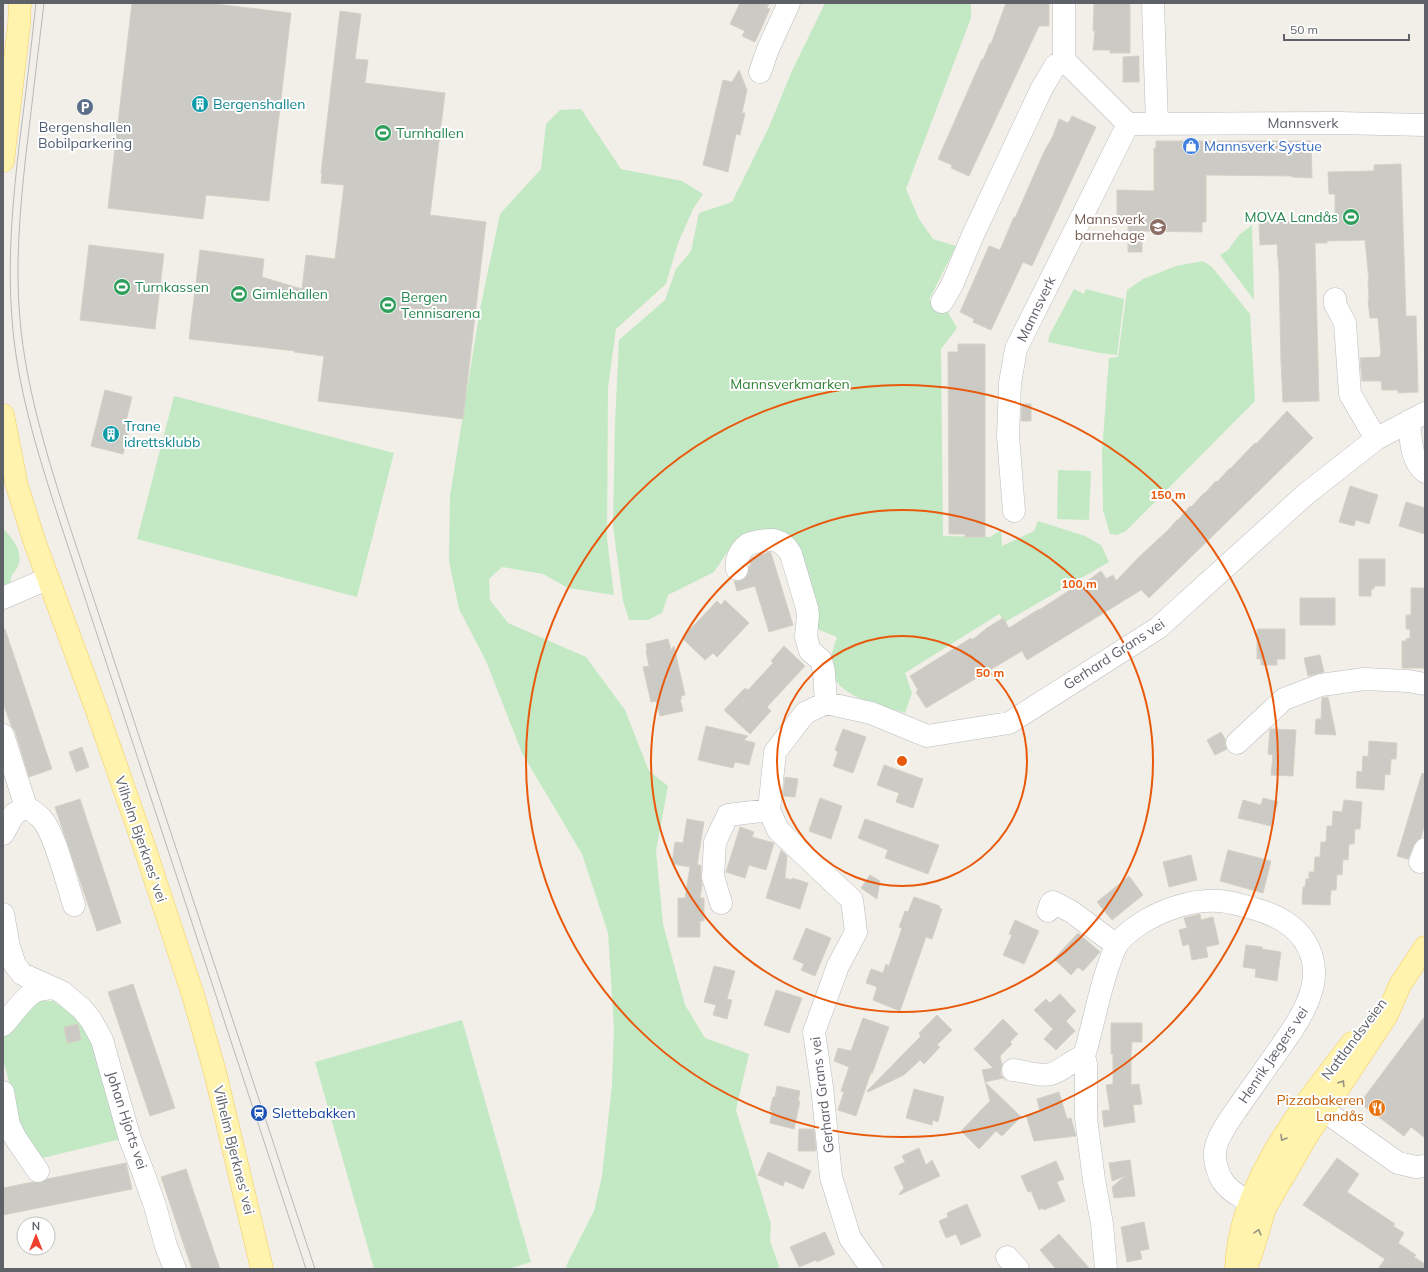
<svg xmlns="http://www.w3.org/2000/svg" width="1428" height="1272" font-family="Mulish,sans-serif">
<style>
.green{fill:#c3e9c4}
.building{fill:#cccac4;stroke:#d6d1c5}
.lines{fill:none;stroke-linecap:round;stroke-linejoin:round}
.minor-casing{stroke:#b9bcc1;stroke-width:23}
.major-casing{stroke:#f6cc5b;stroke-width:23}
.minor{stroke:#fff;stroke-width:22}
.major{stroke:#fff3ae;stroke-width:22}
.tram{stroke:#b7b8b9;stroke-width:1}
.oneway{stroke:#969580}
.ring{fill:none;stroke:#e8590c;stroke-width:2}
.labels{text-anchor:middle;stroke-width:4;stroke-linejoin:round;paint-order:stroke}
.culture-label{font-size:14px;fill:#0d838f;stroke:#fff;text-anchor:start}
.street-label{font-size:14px;fill:#5e6268;stroke:#fff}
.service-label{font-size:14px;fill:#4e5e75;stroke:#fff}
.leisure-label{font-size:14px;fill:#27864d;stroke:#fff;text-anchor:start}
.shop-label{font-size:14px;fill:#366cbe;stroke:#fff;text-anchor:start}
.education-label{font-size:14px;fill:#785e54;stroke:#fff;text-anchor:end}
.park-label{font-size:14px;fill:#318236;stroke:#fff}
.food-label{font-size:14px;fill:#c56008;stroke:#fff;text-anchor:end}
.transit-label{font-size:14px;fill:#164399;stroke:#fff;text-anchor:start}
.centre{fill:#e8590c;stroke:#fff;stroke-width:2}
.ring-label{font-size:12px;text-anchor:middle;font-weight:bold;fill:#e8590c;stroke:#fff;stroke-width:4;stroke-linejoin:round;paint-order:stroke}
</style>
<rect width="100%" height="100%" fill="#f1efe7"/>
<path class="green" d="M 825,3 L 971,3 L 971,18 L 906,189 L 919,219 L 933,239 L 956,246 L 929,300 L 945,307 L 957,328 L 941,349 L 943,536 L 990,537 L 1001,530 L 1002,546 L 1034,531 L 1038,521 L 1085,536 L 1101,545 L 1109,562 L 1005,622 L 999,614 L 905,673 L 912,693 L 905,713 C 880,705 836,698 830,667 C 829,660 835,644 837,637 L 812,627 L 789,541 L 732,545 L 714,572 L 668,595 L 662,613 L 648,620 L 629,620 L 623,601 L 613,526 L 615,424 L 619,340 L 665,300 L 676,269 L 691,251 L 699,213 L 732,202 L 769,127 L 791,73 Z
M 581,109 L 621,169 L 682,181 L 703,194 L 693,209 L 678,243 L 666,284 L 616,329 L 608,388 L 607,539 L 614,595 L 568,588 L 543,574 L 502,567 L 489,579 L 490,600 L 508,623 L 586,657 L 625,710 L 649,771 L 668,786 L 656,851 L 663,924 L 685,1005 L 705,1038 L 749,1054 L 736,1110 L 771,1224 L 770,1241 L 780,1269 L 566,1269 L 567,1264 L 594,1211 L 602,1176 L 612,1085 L 614,1027 L 608,933 L 582,854 L 522,753 L 486,661 L 459,609 L 449,561 L 450,496 L 480,309 L 500,214 L 541,169 L 546,124 L 560,110 Z
M 1252,225 L 1254,300 L 1220,255 L 1228,250 L 1239,235 Z
M 1203,261 L 1212,267 L 1250,314 L 1255,401 L 1126,531 L 1117,535 L 1110,534 L 1103,510 L 1102,452 L 1109,358 L 1118,357 L 1127,290 L 1143,279 L 1176,266 Z
M 1074,289 L 1084,294 L 1086,289 L 1124,299 L 1117,355 L 1100,353 L 1048,342 L 1050,334 Z
M 174,396 L 394,453 L 357,597 L 137,539 Z
M 1058,470 L 1091,471 L 1089,520 L 1057,519 Z
M 3,528 C 13,539 25,553 17,568 C 14,574 10,575 11,582 L 3,586 Z
M 36,1001 L 53,1001 L 83,1021 L 125,1138 L 30,1161 L 3,1059 L 3,1035 Z
M 462,1020 L 531,1262 L 508,1269 L 374,1269 L 315,1062 Z"/>
<path class="building" d="M 132,3 L 207,3 L 291,13 L 269,201 L 206,195 L 203,219 L 108,208 Z
M 740,3 L 769,3 L 767,8 L 770,9 L 755,42 L 742,36 L 745,31 L 730,24 Z
M 1006,3 L 1049,3 L 1049,26 L 1039,26 L 969,176 L 951,168 L 952,165 L 938,159 L 982,59 L 983,60 L 990,43 L 991,44 Z
M 1094,3 L 1130,3 L 1130,53 L 1110,53 L 1110,50 L 1093,50 L 1095,31 L 1093,31 Z
M 340,11 L 361,14 L 355,59 L 368,60 L 365,83 L 445,93 L 430,215 L 486,222 L 463,419 L 318,401 L 324,356 L 294,352 L 295,351 L 189,339 L 200,250 L 264,259 L 262,277 L 302,289 L 306,255 L 335,259 L 344,185 L 321,183 L 322,173 L 321,173 Z
M 1139,56 L 1139,82 L 1123,82 L 1123,57 Z
M 739,70 L 747,90 L 742,113 L 745,113 L 740,135 L 736,134 L 728,172 L 703,165 L 723,80 L 732,82 Z
M 1072,116 L 1096,127 L 1032,266 L 1023,262 L 991,330 L 973,322 L 974,319 L 960,312 L 989,246 L 1000,250 L 1014,217 L 1015,218 L 1044,152 L 1053,136 L 1059,119 L 1068,123 Z
M 1156,141 L 1311,141 L 1312,178 L 1292,177 L 1292,176 L 1206,175 L 1206,222 L 1202,222 L 1202,232 L 1142,231 L 1142,252 L 1128,252 L 1128,217 L 1117,217 L 1117,190 L 1154,191 L 1154,148 L 1156,148 Z
M 1401,164 L 1406,316 L 1416,316 L 1418,392 L 1398,393 L 1398,390 L 1382,390 L 1381,381 L 1362,381 L 1360,358 L 1380,357 L 1380,354 L 1381,354 L 1378,318 L 1370,318 L 1368,300 L 1369,299 L 1368,281 L 1369,281 L 1365,240 L 1327,241 L 1327,243 L 1315,243 L 1319,401 L 1283,402 L 1281,363 L 1279,272 L 1277,244 L 1260,245 L 1259,222 L 1335,220 L 1335,194 L 1329,194 L 1328,172 L 1374,171 L 1374,165 Z
M 89,245 L 164,254 L 155,329 L 80,320 Z
M 958,344 L 985,344 L 985,537 L 965,537 L 965,534 L 949,534 L 948,352 L 958,352 Z
M 105,390 L 132,397 L 126,421 L 131,422 L 123,454 L 91,446 Z
M 1022,404 L 1031,404 L 1031,421 L 1021,421 Z
M 1287,411 L 1313,438 L 1149,598 L 1141,590 L 1027,660 L 1022,651 L 926,708 L 916,692 L 918,690 L 910,676 L 971,638 L 972,640 L 987,628 L 1003,618 L 1009,628 L 1039,609 L 1039,610 L 1070,590 L 1086,582 L 1101,571 L 1106,579 L 1113,575 L 1116,581 L 1139,557 L 1166,532 L 1178,519 L 1178,520 L 1190,506 L 1191,507 L 1204,493 L 1204,494 L 1216,481 L 1217,482 L 1230,468 L 1230,469 L 1255,443 L 1256,444 Z
M 1350,486 L 1378,495 L 1369,524 L 1356,520 L 1354,526 L 1339,522 Z
M 1406,502 L 1425,508 L 1425,534 L 1399,526 Z
M 769,552 L 771,553 L 793,625 L 769,632 L 755,586 L 737,591 L 734,581 L 739,581 L 744,579 L 748,574 L 749,566 L 751,566 L 750,562 L 752,558 Z
M 1359,559 L 1385,559 L 1385,586 L 1374,586 L 1374,589 L 1371,589 L 1371,596 L 1359,596 Z
M 1411,588 L 1425,588 L 1425,668 L 1402,668 L 1402,641 L 1406,641 L 1406,639 L 1410,638 L 1410,629 L 1406,629 L 1406,615 L 1411,615 Z
M 1300,598 L 1335,598 L 1335,625 L 1300,625 Z
M 725,600 L 749,623 L 717,657 L 713,653 L 705,660 L 682,638 L 717,601 L 721,605 Z
M 3,629 L 5,629 L 52,769 L 29,777 L 15,731 L 11,725 L 3,703 Z
M 1257,629 L 1285,629 L 1285,659 L 1277,659 L 1277,665 L 1261,665 L 1261,659 L 1257,659 Z
M 668,639 L 671,650 L 674,646 L 685,695 L 681,696 L 682,699 L 680,699 L 683,711 L 660,716 L 656,701 L 651,702 L 643,667 L 649,666 L 646,651 L 647,651 L 646,644 Z
M 784,646 L 805,666 L 767,707 L 771,711 L 750,734 L 724,710 L 745,688 L 748,690 L 773,663 L 771,661 Z
M 1320,655 L 1324,672 L 1308,676 L 1304,658 Z
M 1328,697 L 1336,735 L 1315,734 L 1316,719 L 1321,719 L 1322,698 Z
M 706,726 L 748,736 L 744,740 L 755,743 L 749,765 L 735,762 L 733,768 L 698,760 Z
M 843,729 L 866,737 L 853,773 L 833,766 L 838,752 L 835,750 Z
M 1270,729 L 1296,730 L 1293,776 L 1271,775 L 1273,755 L 1268,754 Z
M 1221,732 L 1225,739 L 1225,745 L 1227,749 L 1215,755 L 1207,740 Z
M 1369,741 L 1397,743 L 1396,759 L 1391,759 L 1390,775 L 1385,774 L 1384,790 L 1356,788 L 1357,771 L 1362,772 L 1363,756 L 1368,757 Z
M 82,747 L 89,767 L 76,772 L 69,752 Z
M 884,765 L 923,779 L 913,808 L 896,802 L 899,793 L 877,785 Z
M 1422,773 L 1425,774 L 1425,823 L 1421,838 L 1417,840 L 1414,844 L 1408,859 L 1397,856 Z
M 785,777 L 798,779 L 795,797 L 783,796 Z
M 820,798 L 842,806 L 831,839 L 809,831 Z
M 1263,798 L 1278,802 L 1271,826 L 1238,818 L 1243,800 L 1261,805 Z
M 80,799 L 121,923 L 97,931 L 55,807 Z
M 1344,800 L 1362,802 L 1360,829 L 1355,829 L 1354,844 L 1349,844 L 1348,860 L 1343,859 L 1342,875 L 1337,874 L 1336,890 L 1331,890 L 1330,905 L 1302,904 L 1303,887 L 1305,887 L 1306,879 L 1309,879 L 1309,872 L 1314,872 L 1315,857 L 1320,857 L 1321,842 L 1326,842 L 1327,826 L 1332,826 L 1333,811 L 1342,812 Z
M 687,819 L 704,822 L 697,865 L 701,865 L 701,877 L 702,885 L 700,898 L 704,898 L 704,921 L 700,921 L 700,937 L 678,937 L 678,898 L 685,898 L 690,867 L 672,864 L 675,842 L 683,843 Z
M 865,819 L 939,845 L 928,874 L 885,858 L 888,850 L 858,838 Z
M 740,827 L 754,832 L 752,837 L 774,843 L 766,870 L 749,865 L 745,878 L 726,872 Z
M 781,850 L 787,856 L 785,878 L 792,880 L 792,878 L 808,883 L 800,909 L 766,898 Z
M 1228,850 L 1271,861 L 1263,893 L 1220,881 Z
M 1191,855 L 1197,880 L 1169,887 L 1163,862 Z
M 870,875 L 880,881 L 877,899 L 861,888 Z
M 1129,876 L 1143,895 L 1112,920 L 1097,902 Z
M 914,897 L 940,906 L 939,908 L 942,909 L 932,939 L 926,937 L 900,1011 L 873,1000 L 877,987 L 866,983 L 871,969 L 883,973 L 886,964 L 889,966 L 902,928 L 899,927 L 905,911 L 908,912 Z
M 1200,914 L 1201,920 L 1213,917 L 1219,944 L 1206,947 L 1208,957 L 1192,960 L 1189,944 L 1183,946 L 1179,930 L 1187,928 L 1184,918 Z
M 1015,920 L 1039,931 L 1024,964 L 1003,955 L 1012,935 L 1009,934 Z
M 806,928 L 831,938 L 815,976 L 801,970 L 804,964 L 793,959 Z
M 1078,933 L 1100,952 L 1083,971 L 1078,967 L 1071,975 L 1054,959 Z
M 1246,945 L 1262,947 L 1262,949 L 1281,952 L 1277,981 L 1255,977 L 1256,969 L 1243,967 Z
M 714,966 L 735,971 L 727,999 L 732,1000 L 727,1019 L 713,1015 L 716,1005 L 704,1002 Z
M 133,984 L 175,1108 L 150,1116 L 108,992 Z
M 776,990 L 802,998 L 789,1033 L 764,1025 Z
M 1060,994 L 1076,1011 L 1066,1021 L 1075,1031 L 1056,1050 L 1044,1039 L 1053,1029 L 1034,1010 L 1046,999 L 1050,1003 Z
M 937,1015 L 952,1030 L 937,1045 L 940,1047 L 924,1064 L 920,1060 L 904,1075 L 868,1092 L 867,1091 L 921,1036 L 919,1033 Z
M 1425,1016 L 1425,1138 L 1411,1127 L 1404,1136 L 1360,1103 Z
M 863,1018 L 889,1027 L 872,1074 L 871,1072 L 856,1116 L 838,1110 L 844,1092 L 841,1091 L 849,1067 L 834,1061 L 838,1048 L 851,1051 Z
M 1003,1019 L 1018,1034 L 1010,1042 L 1012,1044 L 1000,1056 L 1002,1065 L 1001,1069 L 1001,1075 L 1006,1081 L 1003,1078 L 985,1082 L 1021,1117 L 1002,1136 L 996,1131 L 979,1149 L 961,1131 L 990,1101 L 982,1070 L 993,1068 L 974,1049 Z
M 1111,1023 L 1142,1023 L 1142,1042 L 1132,1042 L 1131,1054 L 1131,1085 L 1139,1084 L 1142,1104 L 1133,1105 L 1135,1122 L 1104,1127 L 1102,1111 L 1110,1110 L 1106,1085 L 1113,1084 L 1113,1054 L 1111,1054 Z
M 78,1024 L 81,1040 L 67,1043 L 64,1027 Z
M 777,1086 L 800,1091 L 798,1101 L 800,1101 L 794,1129 L 770,1123 L 772,1111 L 770,1110 L 773,1097 L 775,1097 Z
M 914,1089 L 944,1097 L 938,1122 L 933,1120 L 932,1125 L 906,1118 Z
M 1059,1092 L 1067,1119 L 1071,1118 L 1076,1136 L 1034,1141 L 1026,1115 L 1040,1111 L 1037,1099 Z
M 799,1129 L 814,1129 L 816,1151 L 798,1151 Z
M 919,1148 L 926,1165 L 932,1160 L 940,1176 L 899,1195 L 899,1194 L 904,1188 L 894,1167 L 905,1162 L 902,1156 Z
M 768,1152 L 811,1171 L 803,1189 L 785,1181 L 783,1186 L 758,1175 Z
M 1337,1158 L 1359,1174 L 1347,1192 L 1395,1224 L 1393,1226 L 1404,1233 L 1398,1243 L 1416,1255 L 1414,1257 L 1425,1264 L 1425,1269 L 1378,1269 L 1385,1259 L 1303,1205 Z
M 1130,1160 L 1135,1196 L 1114,1198 L 1112,1187 L 1125,1176 L 1112,1181 L 1109,1163 Z
M 1056,1161 L 1064,1179 L 1057,1182 L 1065,1201 L 1044,1210 L 1042,1208 L 1039,1210 L 1031,1191 L 1028,1192 L 1021,1176 Z
M 126,1163 L 132,1189 L 3,1215 L 3,1188 L 33,1182 L 39,1183 L 47,1179 Z
M 186,1169 L 195,1196 L 220,1269 L 192,1269 L 161,1177 Z
M 967,1204 L 981,1236 L 961,1245 L 956,1234 L 946,1238 L 939,1221 L 948,1217 L 947,1213 Z
M 1144,1222 L 1149,1249 L 1140,1251 L 1142,1259 L 1127,1262 L 1121,1227 Z
M 825,1232 L 835,1254 L 817,1262 L 816,1260 L 799,1267 L 790,1247 Z
M 1059,1234 L 1090,1269 L 1056,1269 L 1040,1250 Z"/>
<g class="lines">
<g class="minor-casing">
<path id="minor" d="M 1064,3 L 1064,60 L 1128,124
M 1153,3 L 1157,124
M 760,72 L 768,49 L 789,3
M 1335,299 L 1335,304 L 1345,323 L 1350,394 L 1376,439
M 942,302 L 952,285 L 972,237 L 1041,90 L 1055,66 L 1064,60
M 1409,421 C 1411,438 1410,460 1425,472
M 1014,511 L 1008,436 L 1010,383 L 1016,349 L 1128,124 L 1338,123 L 1425,125
M 737,569 C 735,560 740,550 748,544 C 766,539 780,535 791,554 L 807,608 L 808,615 L 806,637 L 810,651 L 821,660 L 824,672 L 826,703
M 3,598 L 47,579
M 3,735 L 26,807
M 1237,743 L 1284,699 L 1321,685 L 1364,679 L 1408,681 L 1425,684
M 3,834 L 14,814 L 26,807 C 31,810 37,814 41,818 C 55,832 67,884 74,905
M 1420,862 L 1425,849
M 721,903 L 713,877 L 715,842 L 728,815 L 769,810
M 1048,911 L 1051,903 L 1053,902 L 1072,912 L 1115,944 L 1117,944
M 3,914 L 9,947 L 15,965 L 22,974 L 62,992 L 82,1009 L 91,1020 L 102,1040 L 130,1139 L 143,1172 L 155,1206 L 166,1246 L 175,1269
M 3,1025 C 12,1016 23,998 34,992 C 40,989 47,989 53,988
M 1013,1070 C 1026,1071 1038,1077 1051,1074 C 1062,1071 1072,1060 1084,1056
M 3,1092 L 9,1125 L 16,1139 L 38,1171
M 1309,1100 L 1398,1163 L 1416,1167 L 1425,1166
M 1007,1257 L 1018,1269
M 872,1269 L 850,1238 L 831,1177 L 822,1087 L 814,1032 L 838,966 L 856,932 L 852,900 L 778,830 L 769,810 L 775,752 L 805,713 L 826,703 L 871,713 L 927,736 L 1009,723 L 1158,628 L 1306,494 L 1376,439 L 1425,413
M 1106,1269 L 1102,1224 L 1094,1180 L 1086,1118 L 1086,1064 L 1084,1056 C 1093,1027 1098,996 1108,967 C 1111,959 1113,950 1118,943 C 1123,936 1130,931 1137,926 C 1160,910 1192,899 1220,901 C 1232,902 1244,906 1255,909 C 1273,914 1293,924 1304,940 C 1331,980 1298,1022 1275,1055 C 1263,1072 1251,1089 1239,1106 C 1231,1118 1216,1137 1215,1152 C 1214,1161 1218,1175 1224,1183 C 1233,1195 1251,1202 1265,1208"/>
</g>
<g class="major-casing">
<path id="major" d="M 3,161 L 19,25 L 20,3
M 3,415 L 17,486 L 35,543 L 97,711 L 142,840 L 193,995 L 215,1072 L 262,1269
M 1236,1269 C 1239,1183 1302,1108 1352,1043
M 1245,1269 L 1251,1255 L 1265,1208 L 1307,1136 L 1387,1015 L 1400,985 L 1425,947"/>
</g>
<use href="#minor" class="minor"/>
<use href="#major" class="major"/>
<path class="tram" d="M 36,3 C 31,48 26,93 20,138 C 13,198 7,259 12,319 C 17,387 37,451 58,516 L 306,1269
M 44,3 C 38,53 32,103 26,154 C 20,209 15,265 20,320 C 26,386 45,449 65,512 L 315,1269"/>
</g>
<defs><path id="oneway-chevron" d="M-2-3.5L2.5 0L-2 3.5" fill="none" stroke-width="1.6" stroke-linecap="round" stroke-linejoin="round"/></defs>
<g class="oneway">
<use href="#oneway-chevron" transform="translate(1342 1083) rotate(-58)"/>
<use href="#oneway-chevron" transform="translate(1283 1138) rotate(120)"/>
<use href="#oneway-chevron" transform="translate(1258 1232) rotate(-74)"/>
</g>
<g class="ring">
<circle cx="902" cy="761" r="125"/>
<circle cx="902" cy="761" r="251"/>
<circle cx="902" cy="761" r="376"/>
</g>
<defs>
<g id="building-disc" transform="scale(0.9)"><circle r="9.5" fill="#0f9aa8" stroke="#fff"/><path d="M-4-6H4V6H1V3H-1V6H-4ZM-2.5-4.3h1.7v1.8h-1.7ZM.8-4.3h1.7v1.8H.8ZM-2.5-1h1.7V.8h-1.7ZM.8-1h1.7V.8H.8Z" fill="#fff"/></g>
<g id="parking-disc" transform="scale(0.9)"><circle r="9.5" fill="#5c6f8a" stroke="#fff"/><path d="M-3.5-5.5H1a3.5 3.5 0 0 1 0 7H-1V5.5H-3.5ZM-1-3.4V-.6H.8a1.4 1.4 0 0 0 0-2.8Z" fill="#fff"/></g>
<g id="stadium-disc" transform="scale(0.9)"><circle r="9.5" fill="#2e9e5b" stroke="#fff"/><path d="M0-5a6.5 5 0 1 0 0 10a6.5 5 0 1 0 0-10ZM-3.5-1.8h7v3.6h-7Z" fill="#fff"/></g>
<g id="shop-disc" transform="scale(0.9)"><circle r="9.5" fill="#3f7fe0" stroke="#fff"/><path d="M-5-2.5h2.3a2.7 3.5 0 0 1 5.4 0H5L5.5 6h-11ZM-1.5-2.5h3a1.5 2.3 0 0 0-3 0Z" fill="#fff"/></g>
<g id="school-disc" transform="scale(0.9)"><circle r="9.5" fill="#8d6e63" stroke="#fff"/><path d="M0-5L7-2L0 1L-7-2ZM-4 1L0 2.5L4 1V4Q0 6-4 4Z" fill="#fff"/></g>
<g id="restaurant-disc" transform="scale(0.9)"><circle r="9.5" fill="#e8710a" stroke="#fff"/><path d="M-5-6h1v4h1v-4h1v4h1v-4h1v5L-1.5 .5V6h-2V.5L-5-1ZM5-6V6H3V1.5H1.5Q1.5-4 5-6Z" fill="#fff"/></g>
<g id="station-disc" transform="scale(0.9)"><circle r="9.5" fill="#1a4fb4" stroke="#fff"/><path d="M-3-6H3Q5-6 5-4V2Q5 4 3 4L4.5 6H3L1.5 4h-3L-3 6H-4.5L-3 4Q-5 4-5 2V-4Q-5-6-3-6ZM-3.5-4v3h7v-3ZM-3.5 1v1.5H-2V1ZM2 1v1.5H3.5V1Z" fill="#fff"/></g>
</defs>
<g fill-rule="evenodd">
<use href="#building-disc" x="200" y="104"/>
<use href="#parking-disc" x="85" y="107"/>
<use href="#stadium-disc" x="383" y="133"/>
<use href="#shop-disc" x="1191" y="146"/>
<use href="#stadium-disc" x="1351" y="217"/>
<use href="#school-disc" x="1158" y="227"/>
<use href="#stadium-disc" x="122" y="287"/>
<use href="#stadium-disc" x="239" y="294"/>
<use href="#stadium-disc" x="388" y="305"/>
<use href="#building-disc" x="111" y="434"/>
<use href="#restaurant-disc" x="1377" y="1108"/>
<use href="#station-disc" x="259" y="1113"/>
</g>
<g class="labels">
<g class="culture-label">
<text x="213" y="109">Bergenshallen</text>
<text x="124" y="431">Trane<tspan x="124" dy="16">idrettsklubb</tspan></text>
</g>
<g class="street-label">
<text x="1303" y="128">Mannsverk</text>
<text transform="translate(1036 309) rotate(-64)" y="5">Mannsverk</text>
<text transform="translate(1114 654) rotate(-33)" y="5">Gerhard Grans vei</text>
<text transform="translate(141 839) rotate(71)" y="5">Vilhelm Bjerknes' vei</text>
<text transform="translate(1354 1039) rotate(-53)" y="5">Nattlandsveien</text>
<text transform="translate(1273 1055) rotate(-56)" y="5">Henrik Jægers vei</text>
<text transform="translate(822 1095) rotate(-97)" y="5">Gerhard Grans vei</text>
<text transform="translate(127 1120) rotate(72)" y="5">Johan Hjorts vei</text>
<text transform="translate(234 1150) rotate(76)" y="5">Vilhelm Bjerknes' vei</text>
</g>
<g class="service-label">
<text x="85" y="132">Bergenshallen<tspan x="85" dy="16">Bobilparkering</tspan></text>
</g>
<g class="leisure-label">
<text x="396" y="138">Turnhallen</text>
<text x="1338" y="222" text-anchor="end">MOVA Landås</text>
<text x="135" y="292">Turnkassen</text>
<text x="252" y="299">Gimlehallen</text>
<text x="401" y="302">Bergen<tspan x="401" dy="16">Tennisarena</tspan></text>
</g>
<g class="shop-label">
<text x="1204" y="151">Mannsverk Systue</text>
</g>
<g class="education-label">
<text x="1145" y="224">Mannsverk<tspan x="1145" dy="16">barnehage</tspan></text>
</g>
<g class="park-label">
<text x="790" y="389">Mannsverkmarken</text>
</g>
<g class="food-label">
<text x="1364" y="1105">Pizzabakeren<tspan x="1364" dy="16">Landås</tspan></text>
</g>
<g class="transit-label">
<text x="272" y="1118">Slettebakken</text>
</g>
</g>
<circle cx="902" cy="761" r="6" class="centre"/>
<g class="ring-label">
<text x="1168" y="499">150 m</text>
<text x="1079" y="588">100 m</text>
<text x="990" y="677">50 m</text>
</g>
<rect width="1428" height="1272" fill="none" stroke="#5e6268" stroke-width="8"/>
<g transform="translate(36 1236)"><circle r="19" fill="#ffffff" stroke="#bfc0c3"/>
<path d="M0-3L7 15L0 10L-7 15Z" fill="#ef402f"/>
<text y="-6" font-size="11" font-weight="bold" text-anchor="middle" fill="#5e6268">N</text>
</g>
<path d="M1284 34v6h125v-6" fill="none" stroke="#5e6268" stroke-width="2"/>
<text x="1290" y="34" font-size="12" fill="#5e6268" stroke="#ffffff" stroke-width="3" paint-order="stroke">50 m</text>
</svg>
